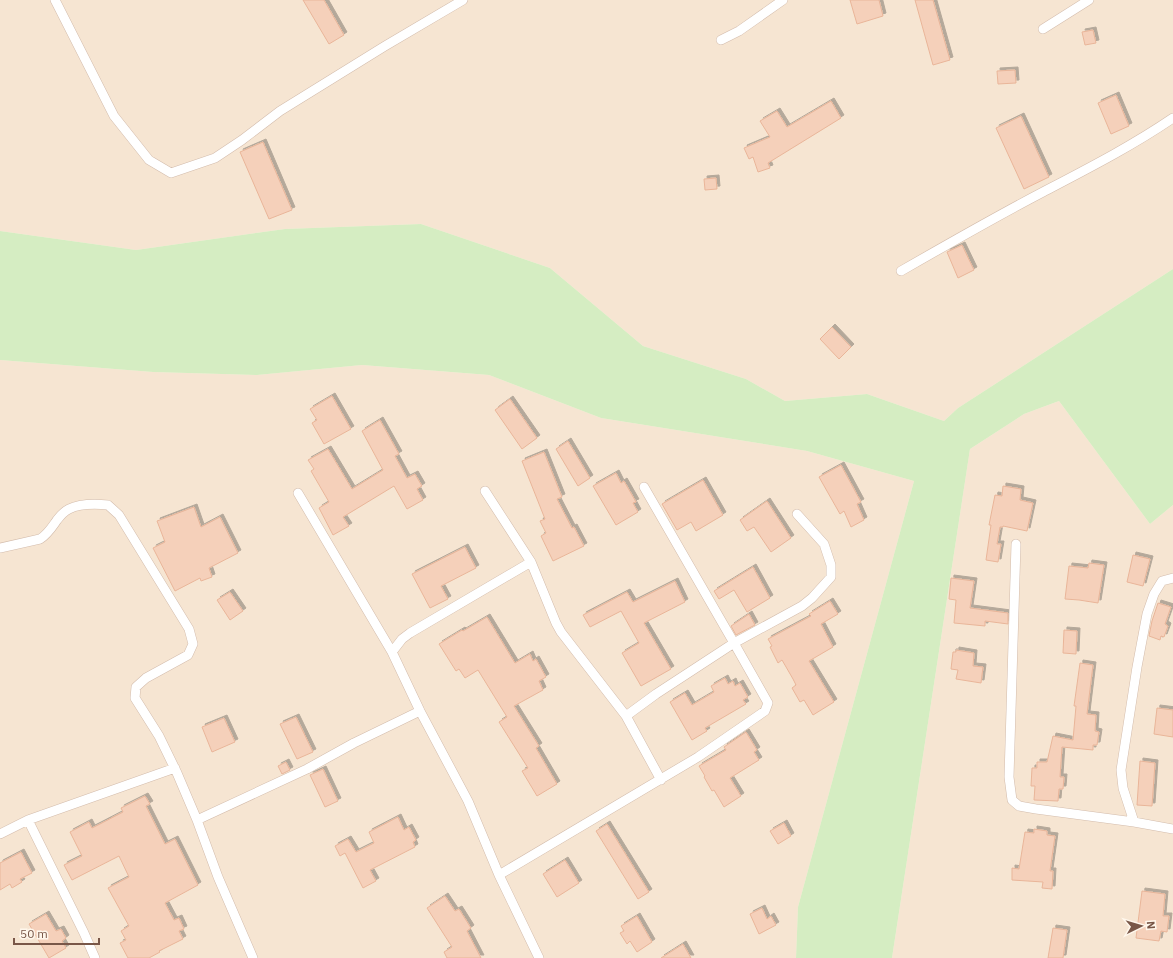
<svg xmlns="http://www.w3.org/2000/svg" width="1173" height="958" font-family="'IBM Plex Sans',sans-serif">
<style>
.residential{fill:#f6e5d2}
.green{fill:#d5edc2}
.building{fill:#f5d0ba;stroke:#e9b599;filter:url(#shadow)}
.lines{fill:none;stroke-linecap:round;stroke-linejoin:round}
.minor-casing{stroke:#d3bcac;stroke-width:10}
.minor{stroke:#fff;stroke-width:9}
</style>
<defs>
<filter id="shadow"><feDropShadow dx="3" dy="-3" stdDeviation="0" flood-color="#0004"/></filter>
</defs>
<rect width="100%" height="100%" fill="#fef3e4"/>
<path class="residential" d="M 0,0 L 1173,0 L 1173,269 L 958,408 L 944,421 L 867,394 L 785,401 L 746,379 L 643,346 L 550,268 L 421,224 L 285,229 L 136,250 L 0,231 Z
M 0,360 L 153,372 L 257,375 L 362,365 L 489,375 L 601,418 L 807,451 L 914,481 L 798,907 L 796,958 L 0,958 Z
M 1059,401 L 1150,524 L 1173,505 L 1173,958 L 892,958 L 970,449 L 1024,414 Z"/>
<path class="green" d="M 421,224 L 550,268 L 643,346 L 746,379 L 785,401 L 867,394 L 944,421 L 958,408 L 1173,269 L 1173,505 L 1150,524 L 1059,401 L 1024,414 L 970,449 L 892,958 L 796,958 L 798,907 L 914,481 L 807,451 L 601,418 L 489,375 L 362,365 L 257,375 L 153,372 L 0,360 L 0,231 L 136,250 L 285,229 Z"/>
<path class="building" d="M 303,0 L 324,0 L 344,35 L 329,44 Z
M 850,0 L 879,0 L 883,16 L 857,24 Z
M 915,0 L 933,0 L 950,60 L 933,65 Z
M 1093,30 L 1096,43 L 1085,45 L 1082,32 Z
M 1015,70 L 1016,83 L 998,84 L 997,71 Z
M 1116,95 L 1129,126 L 1111,134 L 1098,103 Z
M 831,101 L 841,118 L 768,163 L 770,168 L 758,172 L 753,157 L 749,159 L 744,148 L 770,137 L 760,121 L 777,111 L 787,127 Z
M 1021,116 L 1049,177 L 1024,189 L 996,128 Z
M 263,142 L 292,210 L 269,219 L 240,152 Z
M 716,178 L 717,189 L 705,190 L 704,179 Z
M 962,245 L 974,270 L 958,278 L 947,252 Z
M 832,327 L 851,347 L 839,359 L 820,339 Z
M 332,396 L 351,429 L 324,444 L 312,423 L 317,420 L 310,409 Z
M 510,399 L 537,438 L 522,449 L 495,410 Z
M 380,420 L 399,454 L 395,456 L 407,478 L 415,474 L 422,486 L 417,489 L 423,500 L 407,509 L 394,486 L 343,517 L 349,526 L 333,535 L 319,508 L 329,502 L 311,471 L 314,469 L 308,460 L 328,449 L 352,489 L 383,470 L 362,431 Z
M 568,441 L 590,478 L 578,486 L 556,449 Z
M 544,452 L 562,497 L 557,499 L 572,528 L 574,527 L 584,546 L 553,561 L 541,536 L 546,533 L 540,521 L 545,519 L 522,461 Z
M 841,465 L 861,502 L 857,504 L 864,520 L 851,527 L 844,511 L 840,514 L 819,477 Z
M 616,473 L 621,483 L 624,481 L 636,502 L 633,503 L 638,512 L 616,525 L 593,486 Z
M 703,480 L 723,515 L 696,531 L 691,522 L 677,530 L 662,504 Z
M 1003,486 L 1021,489 L 1020,500 L 1033,503 L 1027,531 L 1003,526 L 1003,527 L 1000,527 L 997,544 L 1001,544 L 998,562 L 986,560 L 991,525 L 989,525 L 995,495 L 1002,496 Z
M 767,501 L 791,538 L 771,552 L 754,527 L 747,531 L 740,520 Z
M 194,507 L 201,527 L 220,517 L 238,553 L 209,568 L 212,577 L 201,581 L 200,578 L 175,591 L 153,548 L 165,542 L 157,521 Z
M 465,547 L 476,568 L 441,586 L 448,599 L 430,608 L 412,574 Z
M 1133,555 L 1150,559 L 1143,586 L 1127,582 Z
M 1089,563 L 1104,565 L 1098,603 L 1079,600 L 1065,599 L 1069,566 L 1088,568 Z
M 753,567 L 770,598 L 747,612 L 734,590 L 719,599 L 714,591 Z
M 951,578 L 974,581 L 970,608 L 1008,613 L 1008,624 L 985,621 L 985,626 L 954,623 L 956,600 L 949,599 Z
M 675,581 L 685,602 L 644,623 L 671,669 L 641,686 L 622,653 L 639,643 L 621,611 L 590,627 L 583,615 L 627,592 L 633,602 Z
M 230,592 L 243,611 L 230,620 L 217,600 Z
M 830,601 L 838,614 L 821,624 L 833,647 L 809,661 L 834,702 L 813,715 L 804,700 L 800,702 L 792,688 L 796,685 L 793,679 L 782,660 L 778,663 L 770,647 L 772,646 L 768,639 L 811,616 L 809,614 Z
M 1158,603 L 1171,607 L 1165,624 L 1168,626 L 1164,637 L 1161,636 L 1160,640 L 1149,636 L 1152,621 Z
M 749,614 L 755,625 L 736,635 L 731,626 Z
M 487,617 L 515,663 L 530,654 L 533,661 L 536,659 L 546,677 L 539,681 L 543,690 L 514,706 L 539,746 L 536,748 L 557,784 L 537,796 L 522,771 L 528,768 L 499,722 L 507,717 L 478,670 L 465,678 L 459,669 L 456,671 L 439,644 L 462,630 L 463,631 Z
M 1064,630 L 1077,631 L 1076,654 L 1063,653 Z
M 956,650 L 974,653 L 973,666 L 983,667 L 981,683 L 956,679 L 958,670 L 951,669 L 953,652 L 956,652 Z
M 1080,663 L 1093,665 L 1087,714 L 1096,715 L 1095,731 L 1099,732 L 1097,745 L 1093,745 L 1093,750 L 1062,747 L 1060,777 L 1064,777 L 1063,789 L 1059,789 L 1058,801 L 1034,800 L 1035,786 L 1031,786 L 1032,768 L 1037,768 L 1037,762 L 1047,762 L 1053,736 L 1073,740 L 1076,706 L 1074,706 Z
M 725,678 L 728,684 L 733,681 L 735,686 L 740,683 L 748,697 L 743,700 L 746,704 L 705,728 L 707,731 L 692,740 L 670,702 L 685,693 L 692,705 L 714,692 L 711,686 Z
M 1157,708 L 1173,710 L 1173,737 L 1154,734 Z
M 296,717 L 313,752 L 297,759 L 280,724 Z
M 224,718 L 235,742 L 212,752 L 202,727 Z
M 746,732 L 757,750 L 754,752 L 759,760 L 730,778 L 741,796 L 724,807 L 714,790 L 712,791 L 704,777 L 705,776 L 699,766 L 726,750 L 724,747 Z
M 1140,761 L 1155,763 L 1152,806 L 1137,805 Z
M 286,762 L 290,770 L 282,774 L 278,766 Z
M 323,769 L 338,801 L 325,807 L 310,775 Z
M 145,796 L 150,804 L 146,806 L 165,844 L 175,839 L 198,885 L 165,903 L 174,920 L 179,918 L 184,929 L 179,931 L 183,939 L 159,951 L 160,952 L 149,958 L 128,958 L 120,943 L 126,940 L 121,931 L 129,926 L 108,888 L 129,877 L 119,856 L 72,880 L 64,865 L 82,856 L 70,832 L 89,822 L 92,828 L 98,825 L 123,812 L 121,808 Z
M 398,817 L 404,830 L 409,827 L 416,840 L 413,842 L 415,847 L 370,870 L 376,881 L 363,888 L 345,853 L 340,856 L 335,846 L 348,839 L 356,852 L 374,843 L 369,832 Z
M 784,823 L 791,836 L 778,844 L 770,831 Z
M 607,824 L 649,892 L 638,899 L 596,831 Z
M 1034,829 L 1047,831 L 1047,835 L 1055,836 L 1050,871 L 1053,871 L 1052,889 L 1042,888 L 1043,882 L 1012,880 L 1012,868 L 1019,869 L 1025,832 L 1034,833 Z
M 21,852 L 32,873 L 20,879 L 22,882 L 12,888 L 10,884 L 0,890 L 0,863 Z
M 565,860 L 579,883 L 557,897 L 543,874 Z
M 1142,891 L 1165,894 L 1163,916 L 1169,916 L 1167,932 L 1161,931 L 1159,941 L 1136,938 Z
M 445,896 L 455,911 L 459,909 L 471,928 L 467,931 L 481,958 L 447,958 L 444,952 L 452,947 L 427,908 Z
M 762,908 L 767,919 L 771,916 L 776,925 L 759,934 L 750,914 Z
M 46,914 L 56,931 L 61,929 L 66,938 L 62,941 L 66,948 L 49,958 L 29,924 Z
M 637,916 L 652,942 L 637,952 L 630,941 L 627,944 L 620,933 L 624,931 L 621,926 Z
M 1053,928 L 1067,930 L 1063,958 L 1048,958 Z
M 683,944 L 691,958 L 661,958 Z"/>
<g class="lines">
<g class="minor-casing">
<path id="minor" d="M 55,0 L 114,116 L 149,160 L 171,173 L 215,158 L 242,140 L 280,111 L 385,46 L 463,0
M 1043,29 L 1089,0
M 721,40 L 739,31 L 783,0
M 901,271 C 948,244 995,217 1043,192 C 1087,169 1132,146 1173,118
M 485,491 L 531,562 L 556,623 L 561,632 L 626,716 L 661,780
M 298,493 L 392,652 L 420,711 L 468,801 L 499,875 L 539,958
M 1016,544 L 1009,777 L 1012,800 L 1019,806 L 1036,809 L 1134,822 L 1173,829
M 0,548 L 40,539 C 48,534 52,527 57,520 C 60,516 65,511 69,509 C 79,504 97,504 108,505 L 119,515 L 189,629 L 193,644 L 188,655 L 146,678 L 136,687 L 135,698 L 159,736 L 177,773 L 197,820 L 218,877 L 253,958
M 392,652 L 402,639 L 410,633 L 531,562
M 626,716 L 656,694 L 734,643 L 802,606 L 812,598 L 831,577 L 831,565 L 824,544 L 797,514
M 28,820 L 84,933 L 95,958
M 197,820 L 307,769 L 354,743 L 420,711
M 1134,822 L 1123,788 L 1121,770 L 1137,667 L 1147,614 L 1154,594 L 1162,581 L 1173,578
M 0,834 L 28,820 L 175,768
M 499,875 L 698,757 L 765,711 L 768,703 L 734,643 L 644,487"/>
</g>
<use href="#minor" class="minor"/>
</g>
<g transform="translate(1141 926) rotate(85)" stroke="#fff7ec" stroke-width="3" paint-order="stroke">
<path d="M0-3L7 15L0 10L-7 15Z" fill="#795748"/>
<text y="-6" font-size="11" font-weight="bold" text-anchor="middle" fill="#795748">N</text>
</g>
<path d="M14 938v6h85v-6" fill="none" stroke="#795748" stroke-width="2"/>
<text x="20" y="938" font-size="12" fill="#795748" stroke="#fff7ec" stroke-width="3" paint-order="stroke">50 m</text>
</svg>
